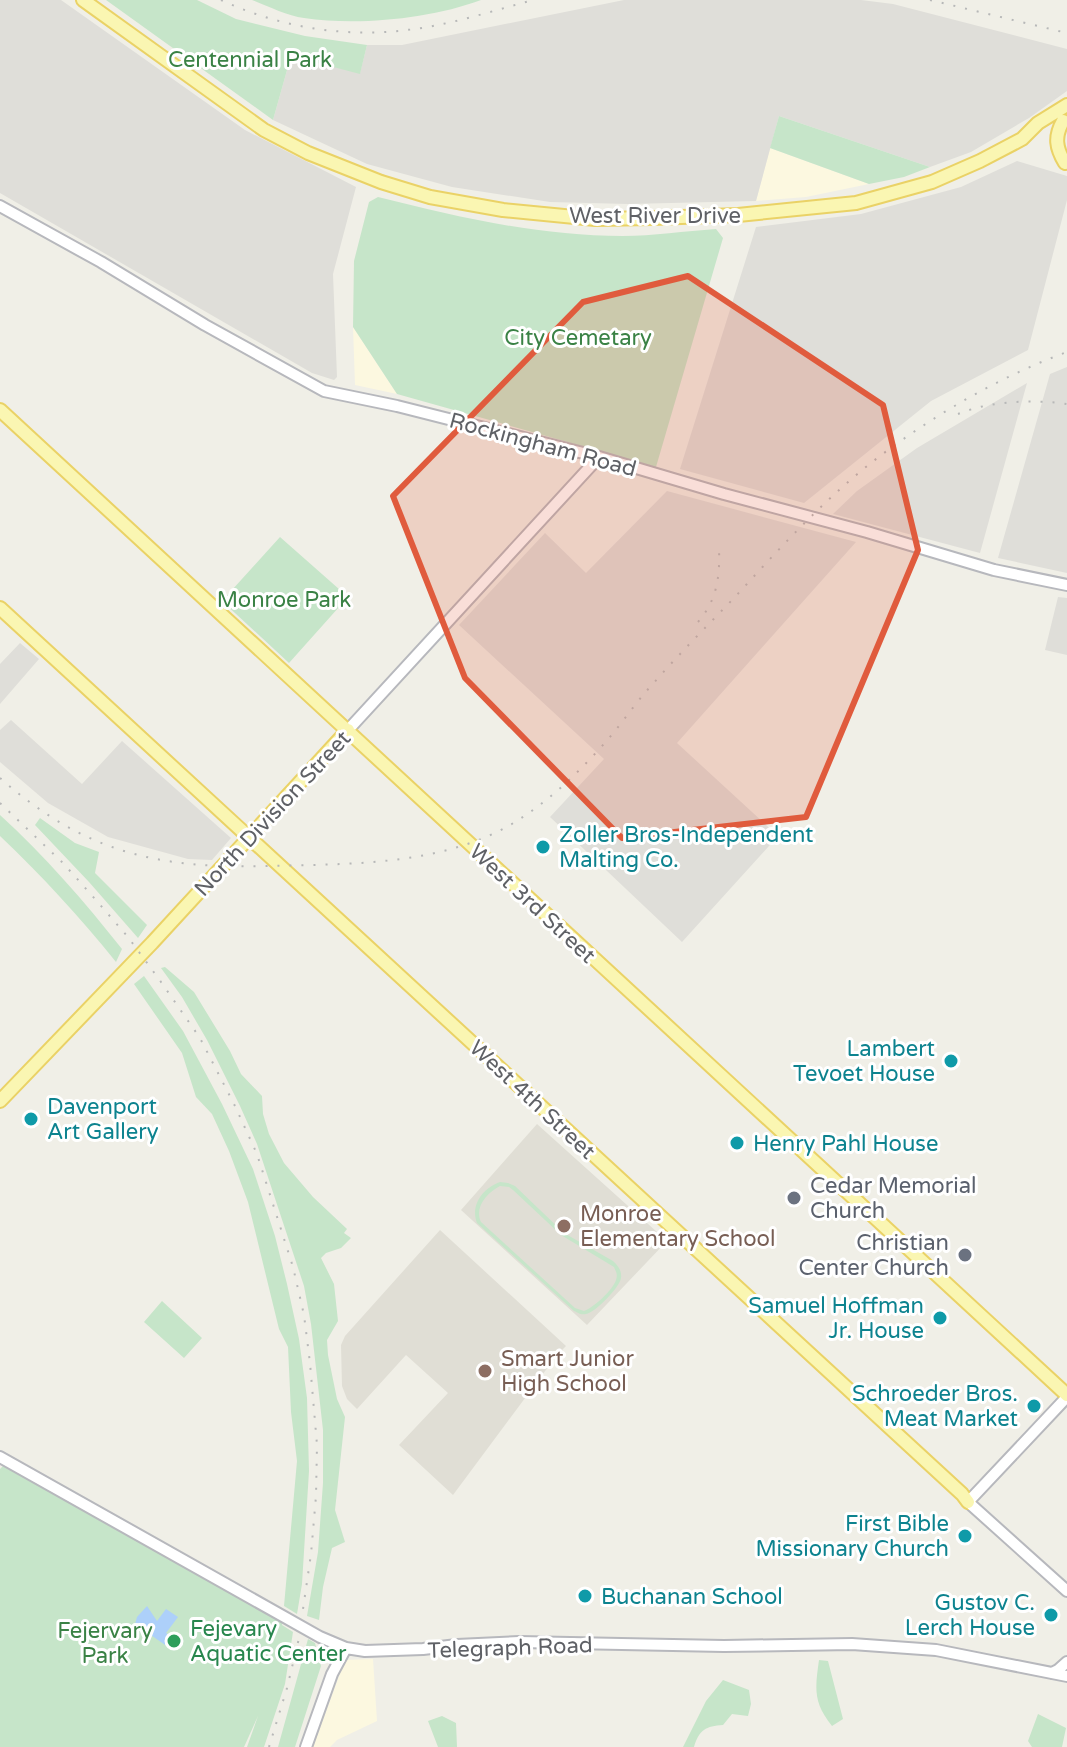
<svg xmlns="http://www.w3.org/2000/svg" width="1067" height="1747" font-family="'Varela Round',sans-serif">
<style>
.commercial{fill:#fcf8e0}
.industrial{fill:#dfded9}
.education{fill:#e0ded5}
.green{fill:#c6e5c9;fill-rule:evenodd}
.water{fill:#add0fa}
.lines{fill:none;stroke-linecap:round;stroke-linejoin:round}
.minor-casing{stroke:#b7b8bd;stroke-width:14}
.major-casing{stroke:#ead266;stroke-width:16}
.minor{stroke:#fff;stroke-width:10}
.major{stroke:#faf6b2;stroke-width:12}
.rail{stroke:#b7b8b8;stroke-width:2;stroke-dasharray:2 10;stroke-linecap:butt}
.marked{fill:#e05b3d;fill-opacity:0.2;stroke:#e05b3d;stroke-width:6;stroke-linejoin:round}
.culture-dot{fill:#0f9aa8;stroke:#fff;stroke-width:3}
.worship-dot{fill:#6b7280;stroke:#fff;stroke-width:3}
.education-dot{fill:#8d6e63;stroke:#fff;stroke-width:3}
.leisure-dot{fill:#2e9e5b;stroke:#fff;stroke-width:3}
.labels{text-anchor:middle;stroke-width:6;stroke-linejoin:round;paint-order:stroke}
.park-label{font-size:22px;fill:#3a8245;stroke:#fff}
.street-label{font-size:22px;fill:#5f6166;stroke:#fff}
.culture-label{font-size:22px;fill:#0d838f;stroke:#fff;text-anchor:end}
.worship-label{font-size:22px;fill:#5b616d;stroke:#fff;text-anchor:start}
.education-label{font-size:22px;fill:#785e54;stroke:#fff;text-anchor:start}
.leisure-label{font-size:22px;fill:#27864d;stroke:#fff;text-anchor:start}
</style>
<rect width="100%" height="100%" fill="#f0efe7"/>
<path class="commercial" d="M 770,148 L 869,184 L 806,197 L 756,201 Z
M 353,327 L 397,394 L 355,385 Z
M 373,1659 L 377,1721 L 337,1740 L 330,1747 L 313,1747 L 345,1660 Z"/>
<path class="industrial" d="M 0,0 L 61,0 L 245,130 L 356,187 L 333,274 L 337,377 L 334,380 L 312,373 L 0,193 Z
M 624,0 L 861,0 L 893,4 L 1067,49 L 1067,91 L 1029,118 L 971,152 L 930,167 L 779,116 L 756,201 L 628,204 L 550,202 L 452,187 L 367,164 L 273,120 L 291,56 L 360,73 L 367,45 L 402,45 Z
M 1017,161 L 1067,176 L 1067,200 L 1028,350 L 931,401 L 804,503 L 680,469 L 756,227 L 861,214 L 961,187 Z
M 1067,367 L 1067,573 L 998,558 L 1050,374 Z
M 1027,383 L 980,553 L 833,514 L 857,491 L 917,448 Z
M 667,491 L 856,542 L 677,743 L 778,836 L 682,942 L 550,817 L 604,759 L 459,625 L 545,533 L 586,573 Z
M 1058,597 L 1067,598 L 1067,655 L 1045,650 Z
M 20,643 L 39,659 L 0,704 L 0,664 Z
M 11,720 L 82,784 L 122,741 L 231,838 L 212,860 L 188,859 L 108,837 L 48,803 L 0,762 L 0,730 Z"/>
<path class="education" d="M 537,1124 L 667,1241 L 587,1325 L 461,1210 Z
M 440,1230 L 566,1346 L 557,1355 L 453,1495 L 399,1445 L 448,1393 L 406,1355 L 357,1409 L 347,1399 L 342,1386 L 341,1345 L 345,1336 Z"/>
<path class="green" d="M 106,0 L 197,0 L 236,19 L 305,36 L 367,45 L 360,74 L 291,56 L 273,120 Z
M 252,0 L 481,0 C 430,19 358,26 304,18 C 287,16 268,6 252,0 Z
M 779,116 L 930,167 L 904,177 L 869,184 L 770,148 Z
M 378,197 C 458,217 539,236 623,236 C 653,236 685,231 716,229 L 723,238 L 656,467 L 397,394 L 353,327 L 354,261 L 369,202 Z
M 280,537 L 348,597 L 289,663 L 222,601 Z
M 0,815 C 45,856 84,901 122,949 L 116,962 C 80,917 42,876 0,836 Z
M 40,818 L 75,843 L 99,852 L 95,873 L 147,925 L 138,938 L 89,882 L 35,825 Z
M 165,967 L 194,992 L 230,1051 L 241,1074 L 262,1096 L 263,1114 L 269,1134 L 284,1163 L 313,1197 L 347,1229 L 344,1233 L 351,1238 L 341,1248 L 326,1253 L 321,1258 L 334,1284 L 338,1321 L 327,1340 L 328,1355 L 337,1399 L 345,1417 L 335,1510 L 345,1542 L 332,1548 L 323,1587 L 319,1620 L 307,1616 L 318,1552 L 323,1483 L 323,1430 L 311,1324 L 304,1286 L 257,1144 L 240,1106 L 207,1040 L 182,997 L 161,968 Z
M 144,976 L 183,1031 L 222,1104 L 253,1169 L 275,1236 L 287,1284 L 299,1339 L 307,1398 L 309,1471 L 302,1584 L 297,1614 L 284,1606 L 297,1461 L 291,1412 L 288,1347 L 279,1329 L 248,1202 L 229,1151 L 212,1114 L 196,1097 L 182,1053 L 134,984 Z
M 500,1182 L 508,1183 L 515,1186 L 564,1233 L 613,1261 C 618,1266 622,1270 621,1278 C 620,1287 595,1313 586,1314 C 580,1315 579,1313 574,1311 L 477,1223 C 470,1205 483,1188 500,1182 ZM 500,1186 L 509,1187 L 513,1190 L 561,1235 L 614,1267 C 616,1272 618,1274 616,1280 C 613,1290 593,1308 584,1311 L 575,1308 L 481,1222 C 474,1207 487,1193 500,1186 Z
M 162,1301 L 202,1338 L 184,1358 L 144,1322 Z
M 4,1465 L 283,1621 L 282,1625 L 293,1632 L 285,1684 L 264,1747 L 247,1747 L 258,1716 L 244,1747 L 0,1747 L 0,1469 Z
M 308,1639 L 315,1643 L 321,1666 L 295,1747 L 278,1747 Z
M 819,1660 L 828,1661 L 843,1719 L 832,1726 C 813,1702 815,1689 819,1660 Z
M 723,1680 L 749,1690 L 751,1704 L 748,1716 L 732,1714 L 723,1725 C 706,1726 699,1730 694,1747 L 683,1747 L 706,1701 Z
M 1038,1714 L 1066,1728 L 1062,1747 L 1032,1747 L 1028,1741 Z
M 442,1716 L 456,1723 L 457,1747 L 438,1747 L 428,1721 Z"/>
<path class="water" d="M 147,1606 L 157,1621 L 166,1609 L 178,1617 L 166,1633 L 173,1637 L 168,1647 L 148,1633 L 134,1628 L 137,1617 Z"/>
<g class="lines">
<g class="minor-casing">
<path id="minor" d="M 0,206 L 101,262 L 205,325 L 324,391 L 397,406 L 599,457 L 724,494 L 867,532 L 994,570 L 1067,585
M 348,730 L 599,457
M 1067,1397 L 968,1502 L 1067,1591
M 0,1457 L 320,1637 L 346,1648 L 365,1651 L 423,1649 L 457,1645 L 519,1642 L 724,1646 L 852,1644 L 936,1650 L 1067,1676
M 1052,1673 L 1058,1670 L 1067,1662
M 306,1747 L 332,1674 L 346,1648"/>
</g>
<g class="major-casing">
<path id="major" d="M 83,0 L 264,130 L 308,153 L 381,182 L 430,197 L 503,210 L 595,219 L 653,218 L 738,215 L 856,203 L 932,182 L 980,161 L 1022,139 L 1038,123 L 1067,105
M 1063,121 C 1054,137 1056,148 1065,163
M 0,410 L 1067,1395
M 0,608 L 962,1494 L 968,1502
M 0,1101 L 152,943 L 348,730"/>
</g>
<use href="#minor" class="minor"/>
<use href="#major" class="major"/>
<path class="rail" d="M 221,0 C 279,27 344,38 407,30 C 450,25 492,11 533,0
M 930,0 L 1067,33
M 958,414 C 989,401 1034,399 1067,404
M 698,622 C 717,600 720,577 719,549
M 0,778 C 84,852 157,869 266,866 C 344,864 428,866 499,831 C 544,808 583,769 615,731 C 627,716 638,700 651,686 C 678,655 707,626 735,597 C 777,551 819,505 867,466 C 927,419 996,378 1067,352
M 0,803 L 63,863 L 95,899 L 128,937 L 161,982 L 200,1038 L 235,1106 L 257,1154 L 293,1267 L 304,1315 L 310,1363 L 317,1445 L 316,1496 L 311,1554 L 302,1616
M 269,1747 L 287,1688 L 300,1634"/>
</g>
<path class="marked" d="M 688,276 L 883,405 L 918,550 L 806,817 L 622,838 L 465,678 L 393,496 L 583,302 Z"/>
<g class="culture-dot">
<circle cx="543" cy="847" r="8"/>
<circle cx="951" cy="1061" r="8"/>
<circle cx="31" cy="1119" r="8"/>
<circle cx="737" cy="1143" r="8"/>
<circle cx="940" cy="1318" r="8"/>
<circle cx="1034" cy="1406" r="8"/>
<circle cx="965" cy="1536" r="8"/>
<circle cx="585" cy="1596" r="8"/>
<circle cx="1051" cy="1615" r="8"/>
</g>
<g class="worship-dot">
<circle cx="794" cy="1198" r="8"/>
<circle cx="965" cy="1255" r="8"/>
</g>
<g class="education-dot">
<circle cx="564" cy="1226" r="8"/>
<circle cx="485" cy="1371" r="8"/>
</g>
<circle class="leisure-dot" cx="174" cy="1641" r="8"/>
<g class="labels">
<g class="park-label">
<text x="250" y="67">Centennial Park</text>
<text x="578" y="345">City Cemetary</text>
<text x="284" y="607">Monroe Park</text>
<text x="105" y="1638">Fejervary<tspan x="105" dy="25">Park</tspan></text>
</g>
<g class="street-label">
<text x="655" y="223">West River Drive</text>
<text transform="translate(543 444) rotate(15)" y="8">Rockingham Road</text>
<text transform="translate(272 813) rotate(-47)" y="8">North Division Street</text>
<text transform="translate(533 903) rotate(43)" y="8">West 3rd Street</text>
<text transform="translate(533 1099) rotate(43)" y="8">West 4th Street</text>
<text transform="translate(510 1647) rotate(-2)" y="8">Telegraph Road</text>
</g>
<g class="culture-label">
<text x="559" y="842" text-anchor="start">Zoller Bros-Independent<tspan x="559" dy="25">Malting Co.</tspan></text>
<text x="935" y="1056">Lambert<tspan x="935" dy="25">Tevoet House</tspan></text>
<text x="47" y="1114" text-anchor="start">Davenport<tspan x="47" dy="25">Art Gallery</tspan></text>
<text x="753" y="1151" text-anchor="start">Henry Pahl House</text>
<text x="924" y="1313">Samuel Hoffman<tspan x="924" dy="25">Jr. House</tspan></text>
<text x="1018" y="1401">Schroeder Bros.<tspan x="1018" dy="25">Meat Market</tspan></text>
<text x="949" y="1531">First Bible<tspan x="949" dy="25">Missionary Church</tspan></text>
<text x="601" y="1604" text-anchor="start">Buchanan School</text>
<text x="1035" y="1610">Gustov C.<tspan x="1035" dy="25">Lerch House</tspan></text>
</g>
<g class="worship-label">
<text x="810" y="1193">Cedar Memorial<tspan x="810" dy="25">Church</tspan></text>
<text x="949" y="1250" text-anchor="end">Christian<tspan x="949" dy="25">Center Church</tspan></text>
</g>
<g class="education-label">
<text x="580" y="1221">Monroe<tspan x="580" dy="25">Elementary School</tspan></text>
<text x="501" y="1366">Smart Junior<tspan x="501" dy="25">High School</tspan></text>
</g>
<g class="leisure-label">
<text x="190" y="1636">Fejevary<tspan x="190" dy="25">Aquatic Center</tspan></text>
</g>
</g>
</svg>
